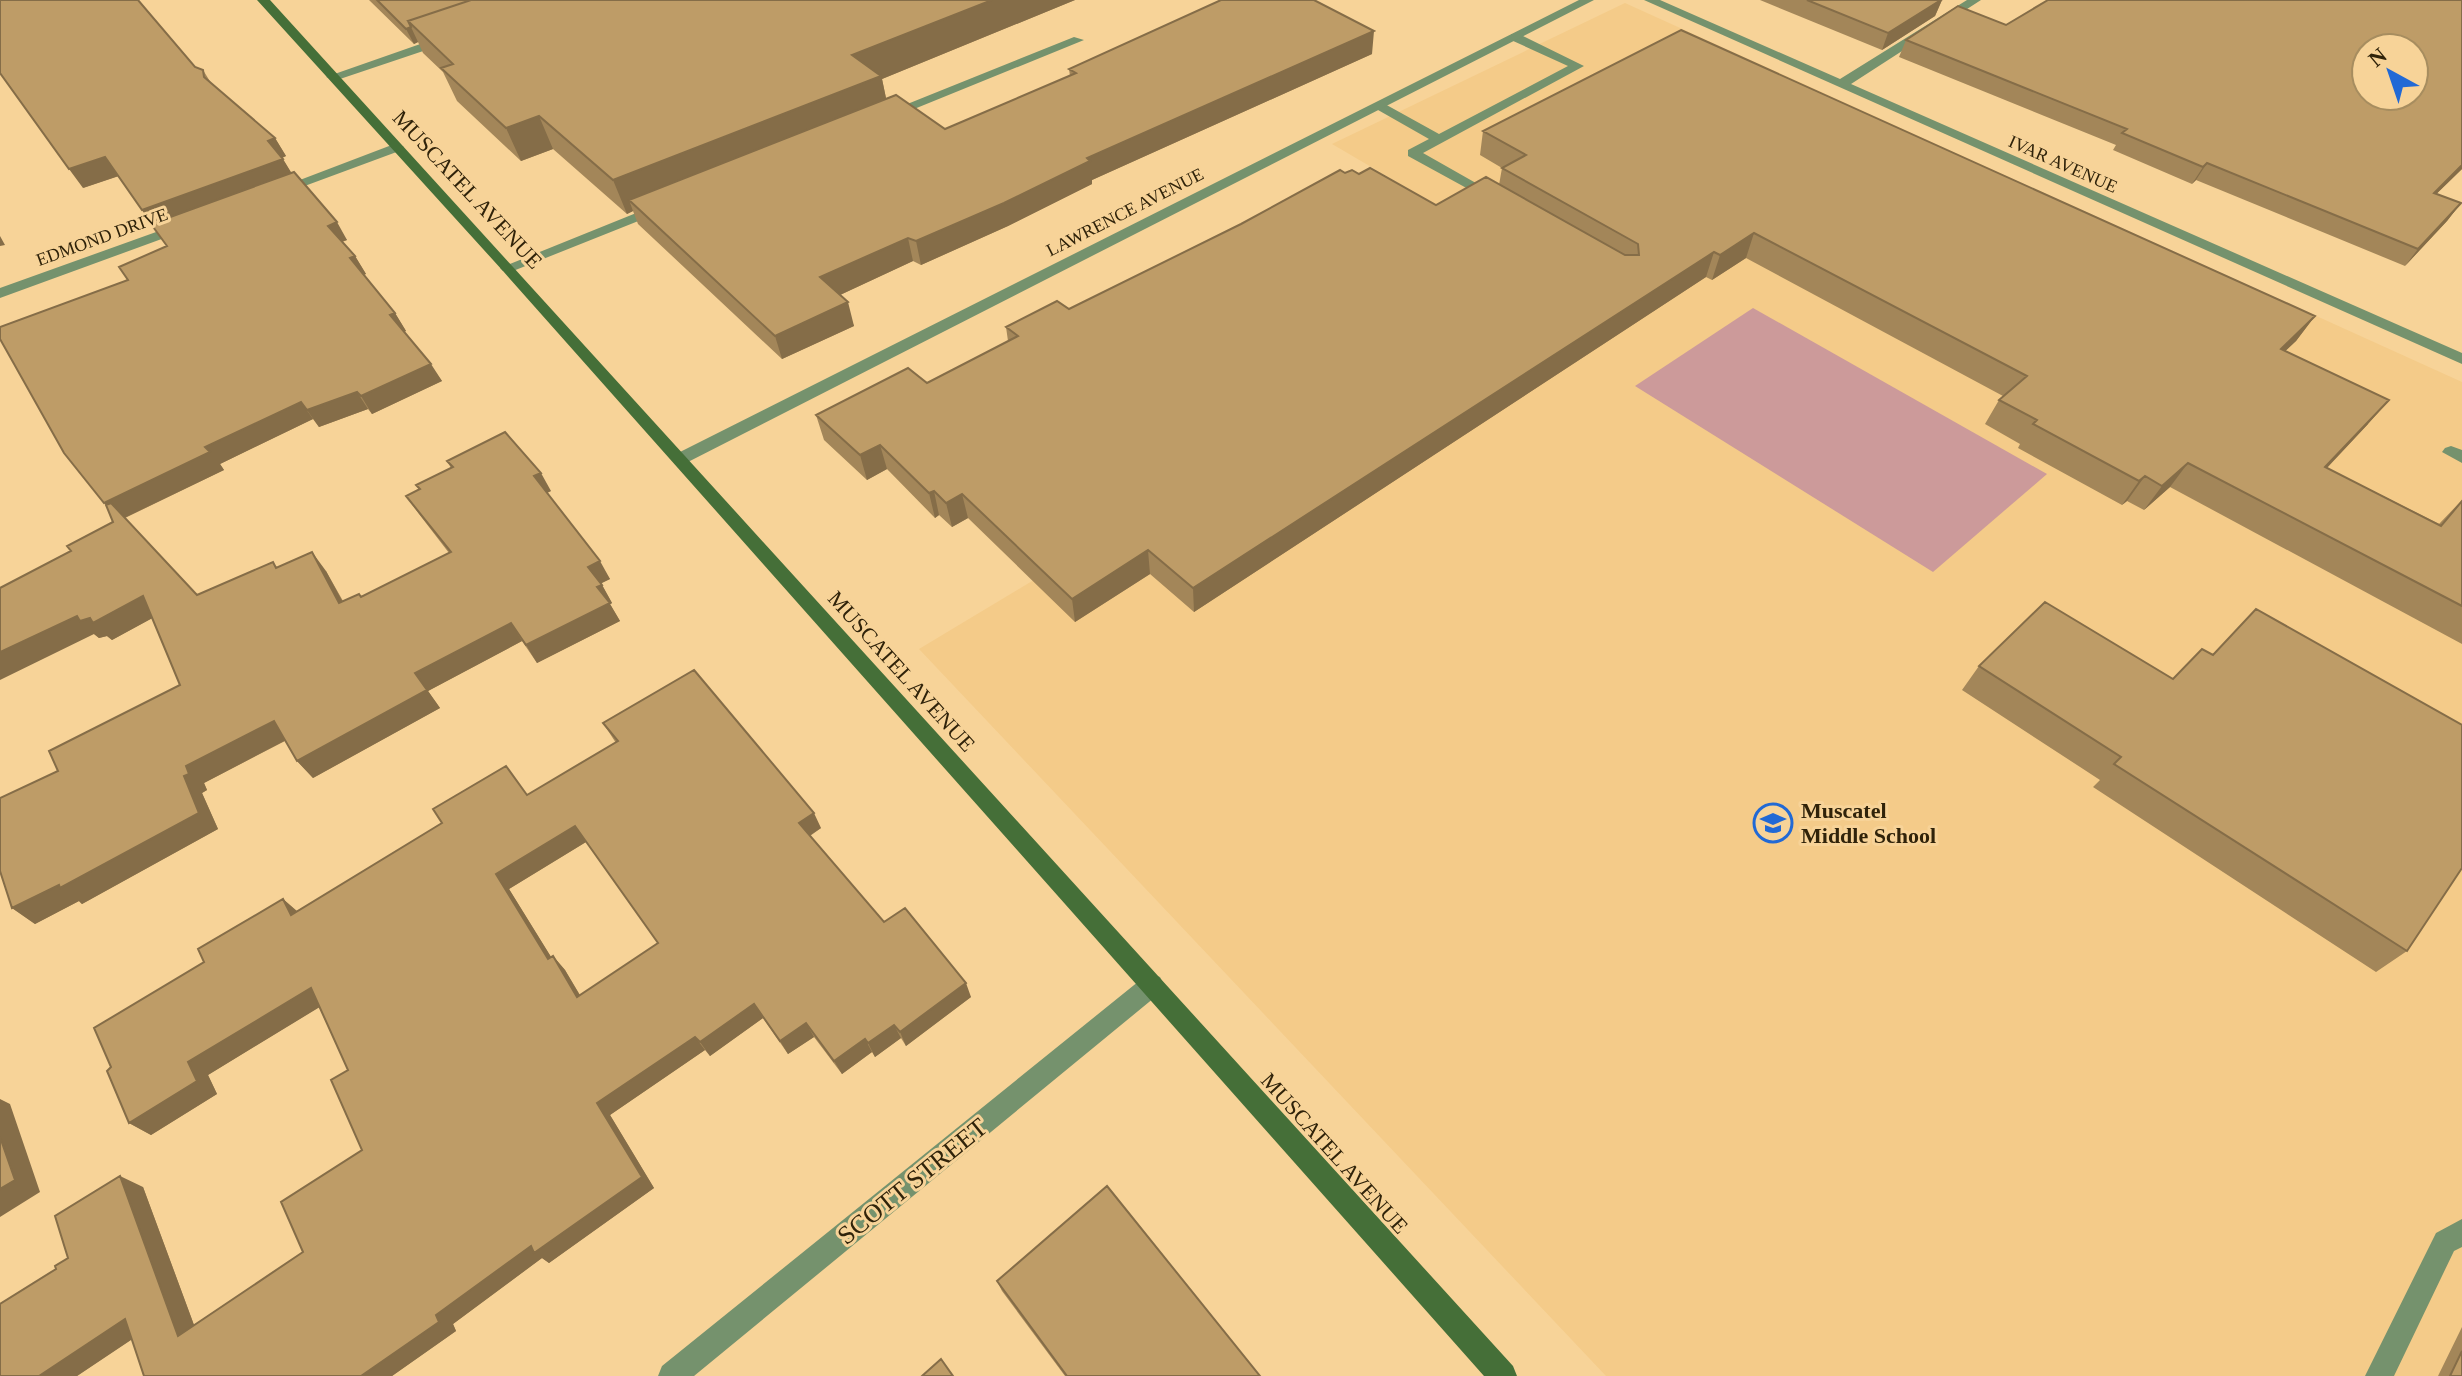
<svg xmlns="http://www.w3.org/2000/svg" width="2462" height="1376" font-family="'Times New Roman',serif">
<style>
.built{fill:#f4cb89}
.green{fill:#cc9a9a}
.lines{fill:none;stroke-linecap:round;stroke-linejoin:round}
.lane{fill:#75926d;fill-rule:evenodd}
.street{fill:#75926d;fill-rule:evenodd}
.secondary{fill:#456f38;fill-rule:evenodd}
.wall{fill:#a38659;fill-rule:evenodd}
.shaded-wall{fill:#856d48}
.building{fill:#be9c67;stroke:#856d48;stroke-width:2;fill-rule:evenodd}
.labels{text-anchor:middle;stroke-width:6;stroke-linejoin:round;paint-order:stroke}
.far-street-label{font-size:18px;fill:#30230a;stroke:#f7d398}
.street-label{font-size:22px;fill:#30230a;stroke:#f7d398}
.poi-label{font-size:22px;font-weight:bold;fill:#30230a;stroke:#f7d398;text-anchor:start}
.near-street-label{font-size:26px;fill:#30230a;stroke:#f7d398}
</style>
<rect width="100%" height="100%" fill="#f7d398"/>
<path class="built" d="M 1625,3 L 2462,382 L 2462,1376 L 1606,1376 L 919,649 L 1549,271 L 1332,144 Z"/>
<path class="green" d="M 1753,308 L 2047,474 L 1933,572 L 1635,386 Z"/>
<g class="lines">
<path class="lane" d="M 1511,34 L 1519,34 L 1584,66 L 1423,153 L 1497,195 L 1497,201 L 1492,202 L 1408,156 L 1408,150 L 1429,139 L 1371,106 L 1383,103 L 1439,134 L 1568,66 L 1511,40 Z
M 446,35 L 452,39 L 450,42 L 337,80 L 326,77 Z
M 1074,37 L 1084,40 L 892,118 L 880,115 Z
M 661,203 L 668,207 L 666,210 L 513,271 L 503,271 L 500,268 Z
M 2451,446 L 2462,450 L 2462,463 L 2442,452 L 2445,448 Z
M 2462,1219 L 2462,1247 L 2454,1251 L 2394,1376 L 2365,1376 L 2436,1233 Z"/>
<path class="street" d="M 1579,0 L 1594,0 L 686,463 L 680,465 L 671,459 L 674,455 Z
M 1644,0 L 1660,0 L 1840,79 L 1967,0 L 1981,0 L 1851,84 L 2462,353 L 2462,364 Z
M 397,143 L 404,147 L 402,150 L 283,194 L 278,195 L 271,191 Z
M 184,222 L 189,223 L 189,229 L 0,298 L 0,288 Z
M 1152,974 L 1160,977 L 1164,985 L 1160,993 L 694,1376 L 658,1376 L 662,1366 L 1144,977 Z"/>
<path class="secondary" d="M 257,0 L 270,0 L 1513,1366 L 1517,1376 L 1484,1376 L 503,271 Z"/>
</g>
<path class="wall" d="M 369,0 L 1075,0 L 882,79 L 886,98 L 945,129 L 1070,76 L 1069,69 L 1372,54 L 1092,180 L 1092,184 L 1008,226 L 921,265 L 913,261 L 840,295 L 854,326 L 782,359 L 638,224 L 633,211 L 627,214 L 553,149 L 521,161 L 457,101 L 443,72 L 423,53 L 418,42 L 414,44 Z
M 1760,0 L 1942,0 L 1935,16 L 1882,50 Z
M 2462,0 L 2462,169 L 2436,194 L 2461,203 L 2447,221 L 2405,266 L 2196,180 L 2192,184 L 2113,150 L 2116,145 L 1899,57 L 1906,40 L 2006,25 Z
M 195,67 L 203,70 L 211,83 L 275,138 L 286,156 L 282,158 L 291,173 L 347,240 L 342,242 L 355,256 L 366,274 L 363,275 L 395,313 L 406,331 L 404,332 L 442,381 L 372,414 L 368,409 L 319,427 L 313,419 L 220,464 L 224,470 L 125,518 L 197,595 L 273,562 L 277,568 L 326,571 L 343,601 L 361,597 L 449,553 L 419,514 L 406,496 L 419,490 L 416,485 L 451,468 L 447,461 L 551,491 L 547,493 L 610,579 L 601,583 L 612,603 L 610,604 L 620,621 L 537,663 L 522,641 L 428,691 L 440,708 L 313,778 L 297,761 L 285,741 L 204,783 L 207,790 L 202,793 L 218,829 L 82,904 L 79,901 L 35,924 L 12,908 L 58,771 L 180,685 L 152,618 L 112,640 L 107,636 L 99,638 L 94,634 L 71,551 L 113,522 L 128,280 L 167,246 L 118,176 L 83,188 Z
M 1483,131 L 2315,316 L 2296,341 L 2285,351 L 2368,424 L 2327,468 L 2439,524 L 2462,500 L 2462,644 L 2170,487 L 2144,510 L 2127,501 L 2122,505 L 2018,448 L 2020,444 L 1985,424 L 1999,400 L 2003,396 L 1746,258 L 1712,280 L 1706,277 L 1194,612 L 1150,574 L 1075,622 L 968,518 L 952,527 L 939,515 L 935,518 L 887,469 L 867,480 L 824,440 L 816,415 L 927,383 L 1008,341 L 1006,327 L 1069,309 L 1345,173 L 1359,174 L 1436,205 L 1499,185 L 1502,168 L 1480,155 Z
M 1979,666 L 2173,679 L 2407,951 L 2376,972 L 2093,787 L 2100,780 L 1962,690 Z
M 603,723 L 821,828 L 810,836 L 884,922 L 971,997 L 906,1046 L 901,1038 L 875,1057 L 872,1052 L 842,1074 L 814,1037 L 788,1054 L 763,1018 L 710,1056 L 705,1050 L 610,1115 L 654,1188 L 549,1263 L 542,1258 L 453,1324 L 456,1331 L 392,1376 L 144,1376 L 132,1339 L 77,1376 L 0,1376 L 56,1269 L 143,1187 L 194,1325 L 303,1252 L 362,1150 L 348,1070 L 319,1007 L 208,1075 L 217,1094 L 151,1135 L 129,1123 L 111,1067 L 204,962 L 283,899 L 297,911 L 527,795 L 616,743 ZM 586,842 L 658,943 L 580,995 L 565,970 L 553,956 L 551,957 L 509,889 Z
M 997,1281 L 1260,1376 L 1065,1376 L 1002,1291 Z
M 2462,1327 L 2462,1376 L 2438,1376 Z"/>
<path class="shaded-wall" d="M 992,0 L 1075,0 L 882,79 L 888,108 L 629,200 L 633,211 L 627,214 L 613,180 L 852,55 Z
M 1942,0 L 1935,16 L 1882,50 L 1888,33 Z
M 411,27 L 418,42 L 414,44 L 406,29 Z
M 1374,31 L 1372,54 L 1092,180 L 1092,184 L 1008,226 L 921,265 L 916,241 L 1087,158 Z
M 539,116 L 553,149 L 521,161 L 506,128 Z
M 275,138 L 286,156 L 279,159 L 268,141 Z
M 105,157 L 119,176 L 83,188 L 69,169 Z
M 283,159 L 294,177 L 155,228 L 142,210 Z
M 2207,163 L 2196,180 L 2192,184 L 2203,167 Z
M 2462,165 L 2462,169 L 2420,210 L 2434,193 Z
M 2461,203 L 2447,221 L 2405,266 L 2418,249 Z
M 337,222 L 347,240 L 338,243 L 328,226 Z
M 1754,233 L 1746,258 L 1712,280 L 1720,255 Z
M 0,236 L 5,245 L 0,246 Z
M 908,238 L 913,261 L 827,301 L 820,277 Z
M 1714,252 L 1706,277 L 1194,612 L 1193,588 Z
M 355,256 L 366,274 L 360,276 L 350,258 Z
M 848,302 L 854,326 L 782,359 L 775,336 Z
M 395,313 L 406,331 L 400,333 L 390,315 Z
M 2315,316 L 2296,341 L 2262,373 L 2281,349 Z
M 431,364 L 442,381 L 372,414 L 361,396 Z
M 357,392 L 368,409 L 319,427 L 307,410 Z
M 2389,400 L 2368,424 L 2304,492 L 2325,467 Z
M 301,402 L 313,419 L 220,464 L 224,470 L 120,520 L 104,503 L 205,447 Z
M 880,445 L 887,469 L 867,480 L 860,455 Z
M 2188,463 L 2170,487 L 2144,510 L 2162,486 Z
M 541,473 L 551,491 L 544,494 L 534,476 Z
M 2145,476 L 2127,501 L 2122,505 L 2139,481 Z
M 934,491 L 939,515 L 935,518 L 929,493 Z
M 962,494 L 968,518 L 952,527 L 946,503 Z
M 1148,550 L 1150,574 L 1075,622 L 1072,599 Z
M 312,552 L 326,571 L 353,621 L 339,603 Z
M 600,561 L 610,579 L 598,585 L 588,567 Z
M 602,585 L 612,603 L 610,604 L 620,621 L 537,663 L 526,645 L 597,587 Z
M 143,596 L 160,614 L 112,640 L 107,636 L 99,638 L 94,634 L 0,680 L 0,652 L 77,616 Z
M 511,623 L 522,641 L 428,691 L 440,708 L 313,778 L 297,761 L 415,673 Z
M 274,721 L 290,738 L 204,783 L 207,790 L 202,793 L 218,829 L 82,904 L 79,901 L 35,924 L 12,908 L 184,776 L 186,766 Z
M 814,813 L 821,828 L 806,838 L 799,823 Z
M 575,826 L 586,842 L 509,889 L 561,973 L 548,959 L 496,874 Z
M 283,899 L 300,914 L 291,915 Z
M 553,956 L 565,970 L 589,1011 L 577,997 Z
M 966,983 L 971,997 L 906,1046 L 900,1032 Z
M 311,988 L 328,1002 L 208,1075 L 217,1094 L 151,1135 L 129,1123 L 188,1062 Z
M 754,1004 L 763,1018 L 710,1056 L 700,1042 Z
M 806,1023 L 814,1037 L 788,1054 L 780,1041 Z
M 894,1025 L 901,1038 L 875,1057 L 868,1043 Z
M 695,1037 L 705,1050 L 610,1115 L 654,1188 L 549,1263 L 542,1258 L 453,1324 L 456,1331 L 392,1376 L 361,1376 L 436,1315 L 597,1103 Z
M 865,1039 L 872,1052 L 842,1074 L 834,1061 Z
M 0,1099 L 10,1104 L 40,1192 L 0,1217 Z
M 120,1176 L 143,1187 L 201,1344 L 178,1336 Z
M 125,1319 L 149,1328 L 77,1376 L 39,1376 Z"/>
<path class="building" d="M 0,0 L 138,0 L 195,67 L 203,70 L 204,77 L 275,138 L 268,141 L 283,159 L 142,210 L 105,157 L 69,169 L 0,73 Z
M 377,0 L 471,0 L 408,21 L 411,27 L 406,29 Z
M 471,0 L 992,0 L 852,55 L 881,76 L 613,180 L 539,116 L 506,128 L 441,68 L 453,64 L 408,21 Z
M 1221,0 L 1314,0 L 1374,31 L 1087,158 L 1090,161 L 1004,203 L 916,241 L 908,238 L 820,277 L 848,302 L 775,336 L 629,200 L 896,95 L 945,129 L 1076,73 L 1069,69 Z
M 1807,0 L 1941,0 L 1888,33 Z
M 2048,0 L 2462,0 L 2462,165 L 2434,193 L 2461,203 L 2418,249 L 2207,163 L 2203,167 L 2122,133 L 2127,129 L 1906,40 L 1958,6 L 2006,25 ZM 2366,48 L 2414,48 L 2414,96 L 2366,96 Z
M 1681,30 L 2315,316 L 2281,349 L 2389,400 L 2325,467 L 2441,526 L 2462,501 L 2462,606 L 2188,463 L 2162,486 L 2145,476 L 2139,481 L 2033,424 L 2037,420 L 1999,400 L 2027,376 L 1754,233 L 1720,255 L 1714,252 L 1193,588 L 1148,550 L 1072,599 L 962,494 L 946,503 L 934,491 L 929,493 L 880,445 L 860,455 L 816,415 L 908,368 L 927,383 L 1018,336 L 1006,327 L 1057,301 L 1069,309 L 1241,224 L 1340,170 L 1345,173 L 1352,170 L 1359,174 L 1370,168 L 1436,205 L 1486,177 L 1625,255 L 1639,255 L 1638,244 L 1502,168 L 1526,155 L 1483,131 Z
M 294,172 L 337,222 L 328,226 L 355,256 L 350,258 L 395,313 L 390,315 L 431,364 L 361,396 L 357,392 L 307,410 L 301,402 L 205,447 L 210,452 L 104,503 L 64,453 L 0,339 L 0,327 L 128,280 L 119,267 L 167,246 L 151,224 Z
M 505,432 L 541,473 L 534,476 L 600,561 L 588,567 L 602,585 L 597,587 L 610,603 L 526,645 L 511,623 L 415,673 L 427,690 L 297,761 L 274,721 L 186,766 L 189,774 L 184,776 L 199,813 L 60,888 L 59,885 L 12,908 L 0,871 L 0,798 L 58,771 L 49,751 L 180,685 L 143,596 L 93,623 L 90,618 L 80,621 L 77,616 L 0,652 L 0,588 L 71,551 L 67,546 L 113,522 L 106,505 L 111,503 L 197,595 L 273,562 L 276,568 L 312,552 L 339,603 L 359,594 L 361,597 L 451,552 L 406,496 L 420,489 L 416,485 L 453,467 L 447,461 Z
M 2045,602 L 2173,679 L 2202,649 L 2213,655 L 2256,609 L 2462,725 L 2462,868 L 2407,951 L 2114,764 L 2121,757 L 1979,666 Z
M 694,670 L 814,813 L 799,823 L 884,922 L 905,908 L 966,983 L 900,1032 L 894,1025 L 868,1043 L 865,1039 L 834,1061 L 806,1023 L 780,1041 L 754,1004 L 700,1042 L 695,1037 L 597,1103 L 642,1177 L 534,1253 L 531,1246 L 436,1315 L 439,1322 L 361,1376 L 144,1376 L 125,1319 L 39,1376 L 0,1376 L 0,1304 L 56,1269 L 55,1266 L 68,1258 L 55,1216 L 120,1176 L 178,1336 L 303,1252 L 281,1202 L 362,1150 L 331,1080 L 348,1070 L 311,988 L 188,1062 L 197,1081 L 129,1123 L 107,1071 L 111,1067 L 94,1028 L 204,962 L 198,949 L 283,899 L 291,915 L 442,823 L 433,809 L 506,766 L 527,795 L 618,741 L 603,723 ZM 575,826 L 658,943 L 577,997 L 553,956 L 548,959 L 496,874 Z
M 0,1137 L 15,1180 L 0,1189 Z
M 1107,1186 L 1260,1376 L 1067,1376 L 997,1281 Z
M 2462,1351 L 2462,1376 L 2450,1376 Z
M 941,1359 L 953,1376 L 922,1376 Z"/>
<defs>
<g id="school-ring" transform="scale(2)"><circle r="9.5" fill="#f7d398" stroke="#2169d5" stroke-width="1.5"/><path d="M0-5L7-2L0 1L-7-2ZM-4 1L0 2.5L4 1V4Q0 6-4 4Z" fill="#2169d5"/></g>
</defs>
<g fill-rule="evenodd">
<use href="#school-ring" x="1773" y="823"/>
</g>
<g class="labels">
<g class="far-street-label">
<text transform="translate(2063 164) rotate(24)" y="6">IVAR AVENUE</text>
<text transform="translate(1125 212) rotate(-27)" y="6">LAWRENCE AVENUE</text>
<text transform="translate(102 237) rotate(-20)" y="6">EDMOND DRIVE</text>
</g>
<g class="street-label">
<text transform="translate(468 189) rotate(47)" y="8">MUSCATEL AVENUE</text>
<text transform="translate(902 671) rotate(48)" y="8">MUSCATEL AVENUE</text>
<text transform="translate(1335 1153) rotate(48)" y="8">MUSCATEL AVENUE</text>
</g>
<g class="poi-label">
<text x="1801" y="818">Muscatel<tspan x="1801" dy="25">Middle School</tspan></text>
</g>
<g class="near-street-label">
<text transform="translate(912 1181) rotate(-39)" y="9">SCOTT STREET</text>
</g>
</g>
<g transform="translate(2390 72) rotate(320)"><circle r="38" fill="#f7d398" stroke="#a78d5f" stroke-width="2"/>
<path d="M0-6L14 30L0 20L-14 30Z" fill="#2169d5"/>
<text y="-12" font-size="22" font-weight="bold" text-anchor="middle" fill="#30230a">N</text>
</g>
</svg>
